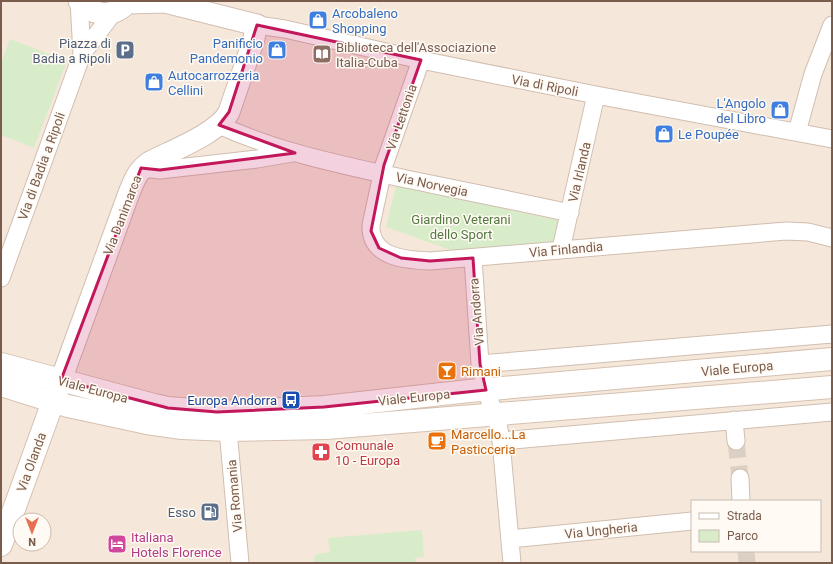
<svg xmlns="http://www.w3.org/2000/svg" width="833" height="564" font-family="Roboto,sans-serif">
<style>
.residential{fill:#f5e8da;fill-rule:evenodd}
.green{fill:#d8ecc9}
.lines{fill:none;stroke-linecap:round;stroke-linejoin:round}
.minor-tunnel{stroke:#dcd0c4;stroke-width:17;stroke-dasharray:17 8;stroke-linecap:butt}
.minor-casing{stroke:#d1beb0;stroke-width:19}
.tertiary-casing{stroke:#d1beb0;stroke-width:23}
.secondary-casing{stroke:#d6c0b0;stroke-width:24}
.minor{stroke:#fff;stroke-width:17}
.tertiary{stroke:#fff;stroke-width:21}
.secondary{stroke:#fff;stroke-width:22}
.marked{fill:#c2185b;fill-opacity:0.2;stroke:#c2185b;stroke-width:3;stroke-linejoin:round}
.labels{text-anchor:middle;stroke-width:3;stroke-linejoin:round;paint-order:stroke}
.shop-label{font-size:13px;fill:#366cbe;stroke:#fffaf3;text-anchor:start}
.service-label{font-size:13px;fill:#4e5e75;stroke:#fffaf3;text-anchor:end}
.education-label{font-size:13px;fill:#785e54;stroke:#fffaf3;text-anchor:start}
.street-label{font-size:13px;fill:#7a5c4d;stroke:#fffaf3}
.park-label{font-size:13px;fill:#537a41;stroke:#fffaf3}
.food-label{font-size:13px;fill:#c56008;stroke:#fffaf3;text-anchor:start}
.transit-label{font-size:13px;fill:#164399;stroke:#fffaf3;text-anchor:end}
.health-label{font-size:13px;fill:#be3a42;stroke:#fffaf3;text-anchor:start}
.hotel-label{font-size:13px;fill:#b23c85;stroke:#fffaf3;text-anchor:start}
</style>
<rect width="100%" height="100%" fill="#fdf6ec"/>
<path class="residential" d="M 1,1 L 832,1 L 832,563 L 1,563 ZM 692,501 L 820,501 L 820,551 L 692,551 ZM 20,520 L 44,520 L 44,544 L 20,544 Z"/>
<path class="green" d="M 10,39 L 67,61 L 34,148 L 1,135 L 1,63 Z
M 396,186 L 562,221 L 556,244 L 459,253 L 386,227 Z
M 422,530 L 424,557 L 415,558 L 416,563 L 314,563 L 314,558 L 316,554 L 330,552 L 328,538 Z"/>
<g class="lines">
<path class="minor-tunnel" d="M 736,441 L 740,478
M 746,551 L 747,563"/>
<g class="minor-casing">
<path id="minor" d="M 79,1 L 82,54
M 257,25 L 285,29 L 421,60 L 596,95 L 832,139
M 421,60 L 384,165 L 371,225 C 370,258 406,260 430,261 L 786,231 L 808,232 L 832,238
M 219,125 C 278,152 342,165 406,179 C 460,190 515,201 570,213
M 797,132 L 813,74 L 832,25
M 141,168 L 160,170 L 257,159 L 292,153
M 561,249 L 596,95
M 473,258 L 480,364 L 486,390 L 498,424 L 501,441 L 512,563
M 1,278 L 82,54 L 113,13
M 480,364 L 832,334
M 734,420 L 736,441
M 228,430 L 240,563
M 501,441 L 832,412
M 740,478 L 741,501
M 510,539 L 692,521"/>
</g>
<g class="tertiary-casing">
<path id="tertiary" d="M 79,1 C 93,17 115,18 129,1
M 61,380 L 129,193 C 135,179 137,171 150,162 C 171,151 219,133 229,112 L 253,42 L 257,25 L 165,2 L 128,3"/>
</g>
<g class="secondary-casing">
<path id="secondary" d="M 1,364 L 154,405 L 168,408 L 217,412 L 324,407 L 469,391 L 832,359
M 1,385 L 68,406 L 147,423 L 182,428 L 228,430 L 326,428 L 832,387
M 1,545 L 58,388"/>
</g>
<use href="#minor" class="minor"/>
<use href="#tertiary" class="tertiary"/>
<use href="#secondary" class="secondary"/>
</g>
<path class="marked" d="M 257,25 L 421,60 L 384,165 L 371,231 L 379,248 L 401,258 L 430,261 L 473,258 L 480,364 L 486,390 L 324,407 L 217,412 L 168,408 L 61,380 L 141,168 L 160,170 L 295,153 L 219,125 L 229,112 Z"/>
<defs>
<g id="shop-square" transform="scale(1)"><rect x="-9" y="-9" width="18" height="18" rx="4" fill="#3f7fe0" stroke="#fffaf3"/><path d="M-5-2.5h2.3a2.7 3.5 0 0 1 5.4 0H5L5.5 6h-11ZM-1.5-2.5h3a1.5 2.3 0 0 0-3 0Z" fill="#fff"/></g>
<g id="parking-square" transform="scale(1)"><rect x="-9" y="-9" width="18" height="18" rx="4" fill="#5c6f8a" stroke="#fffaf3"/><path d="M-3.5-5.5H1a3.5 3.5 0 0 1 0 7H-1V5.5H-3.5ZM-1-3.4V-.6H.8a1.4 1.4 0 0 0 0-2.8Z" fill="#fff"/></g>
<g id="library-square" transform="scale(1)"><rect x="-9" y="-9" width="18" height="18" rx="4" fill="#8d6e63" stroke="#fffaf3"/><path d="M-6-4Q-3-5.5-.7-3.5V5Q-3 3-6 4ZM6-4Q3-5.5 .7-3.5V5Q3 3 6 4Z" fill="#fff"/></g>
<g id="bar-square" transform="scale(1)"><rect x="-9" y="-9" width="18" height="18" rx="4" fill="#e8710a" stroke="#fffaf3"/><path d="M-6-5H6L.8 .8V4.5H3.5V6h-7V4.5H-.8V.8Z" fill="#fff"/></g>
<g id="bus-square" transform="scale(1)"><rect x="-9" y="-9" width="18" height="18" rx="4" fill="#1a4fb4" stroke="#fffaf3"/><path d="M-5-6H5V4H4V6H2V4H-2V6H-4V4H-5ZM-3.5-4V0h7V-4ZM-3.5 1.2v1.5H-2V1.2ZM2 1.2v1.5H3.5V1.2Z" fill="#fff"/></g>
<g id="cafe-square" transform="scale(1)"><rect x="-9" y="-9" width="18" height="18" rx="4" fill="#e8710a" stroke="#fffaf3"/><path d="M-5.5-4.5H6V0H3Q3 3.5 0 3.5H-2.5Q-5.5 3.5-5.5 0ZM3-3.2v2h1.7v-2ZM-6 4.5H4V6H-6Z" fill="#fff"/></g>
<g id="pharmacy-square" transform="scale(1)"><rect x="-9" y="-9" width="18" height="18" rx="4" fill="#e0444e" stroke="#fffaf3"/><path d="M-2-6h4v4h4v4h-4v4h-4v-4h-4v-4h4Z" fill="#fff"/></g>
<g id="fuel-square" transform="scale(1)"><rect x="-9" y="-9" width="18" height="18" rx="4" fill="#5c6f8a" stroke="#fffaf3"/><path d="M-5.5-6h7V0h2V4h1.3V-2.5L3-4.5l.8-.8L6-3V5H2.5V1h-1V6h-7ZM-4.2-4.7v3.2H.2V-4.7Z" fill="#fff"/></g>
<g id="hotel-square" transform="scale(1)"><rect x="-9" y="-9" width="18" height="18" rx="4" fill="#d1479c" stroke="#fffaf3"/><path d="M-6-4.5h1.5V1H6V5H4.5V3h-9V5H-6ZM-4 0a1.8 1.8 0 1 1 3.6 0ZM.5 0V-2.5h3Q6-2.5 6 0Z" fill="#fff"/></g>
</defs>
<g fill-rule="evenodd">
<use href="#shop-square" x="318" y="20"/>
<use href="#parking-square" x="125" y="50"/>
<use href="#shop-square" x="277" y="50"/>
<use href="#library-square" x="322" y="54"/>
<use href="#shop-square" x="154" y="82"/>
<use href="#shop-square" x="780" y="110"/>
<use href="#shop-square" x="664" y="134"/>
<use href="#bar-square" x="447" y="371"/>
<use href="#bus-square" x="291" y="400"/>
<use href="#cafe-square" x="437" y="441"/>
<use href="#pharmacy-square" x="321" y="452"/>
<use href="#fuel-square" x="210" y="512"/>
<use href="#hotel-square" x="117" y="544"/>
</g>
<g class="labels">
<g class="shop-label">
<text x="332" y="18">Arcobaleno<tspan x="332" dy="15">Shopping</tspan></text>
<text x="263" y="48" text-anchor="end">Panificio<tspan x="263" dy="15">Pandemonio</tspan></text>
<text x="168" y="80">Autocarrozzeria<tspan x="168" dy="15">Cellini</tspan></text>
<text x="766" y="108" text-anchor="end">L'Angolo<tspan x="766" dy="15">del Libro</tspan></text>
<text x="678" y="139">Le Poupée</text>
</g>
<g class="service-label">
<text x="111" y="48">Piazza di<tspan x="111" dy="15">Badia a Ripoli</tspan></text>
<text x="196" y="517">Esso</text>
</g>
<g class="education-label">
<text x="336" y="52">Biblioteca dell'Associazione<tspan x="336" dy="15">Italia-Cuba</tspan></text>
</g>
<g class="street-label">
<text transform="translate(545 85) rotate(11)" y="5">Via di Ripoli</text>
<text transform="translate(401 117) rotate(-71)" y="5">Via Lettonia</text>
<text transform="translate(41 166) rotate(-70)" y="5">Via di Badia a Ripoli</text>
<text transform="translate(579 172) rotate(-77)" y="5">Via Irlanda</text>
<text transform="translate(432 184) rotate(12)" y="5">Via Norvegia</text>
<text transform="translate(122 215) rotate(-69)" y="5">Via Danimarca</text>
<text transform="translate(566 249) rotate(-5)" y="5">Via Finlandia</text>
<text transform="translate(476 312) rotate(-95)" y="5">Via Andorra</text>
<text transform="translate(737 368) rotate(-5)" y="5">Viale Europa</text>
<text transform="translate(93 389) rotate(15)" y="5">Viale Europa</text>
<text transform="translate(414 397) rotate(-6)" y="5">Viale Europa</text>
<text transform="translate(31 462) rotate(-70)" y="5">Via Olanda</text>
<text transform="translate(234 496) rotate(-95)" y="5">Via Romania</text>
<text transform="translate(601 530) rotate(-6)" y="5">Via Ungheria</text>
</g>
<g class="park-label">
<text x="461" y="224">Giardino Veterani<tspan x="461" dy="15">dello Sport</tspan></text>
</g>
<g class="food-label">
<text x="461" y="376">Rimani</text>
<text x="451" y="439">Marcello...La<tspan x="451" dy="15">Pasticceria</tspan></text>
</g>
<g class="transit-label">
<text x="277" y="405">Europa Andorra</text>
</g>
<g class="health-label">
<text x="335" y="450">Comunale<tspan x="335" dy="15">10 - Europa</tspan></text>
</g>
<g class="hotel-label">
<text x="131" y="542">Italiana<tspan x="131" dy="15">Hotels Florence</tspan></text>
</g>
</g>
<rect width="833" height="564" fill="none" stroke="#7a5c4d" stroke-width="4"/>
<rect x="691" y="500" width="130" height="52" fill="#fffaf3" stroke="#cabbb1"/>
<rect x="699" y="513" width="20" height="6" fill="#ffffff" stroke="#cabbb1"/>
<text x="727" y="520" font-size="12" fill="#7a5c4d">Strada</text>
<rect x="699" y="530" width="20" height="12" fill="#d8ecc9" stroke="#cabbb1"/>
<text x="727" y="540" font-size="12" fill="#7a5c4d">Parco</text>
<g transform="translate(32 532) rotate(180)"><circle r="19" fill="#fffaf3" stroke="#cabbb1"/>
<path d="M0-3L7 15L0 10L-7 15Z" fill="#e76f51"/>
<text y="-6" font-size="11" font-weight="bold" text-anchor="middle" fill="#7a5c4d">N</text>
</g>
</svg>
